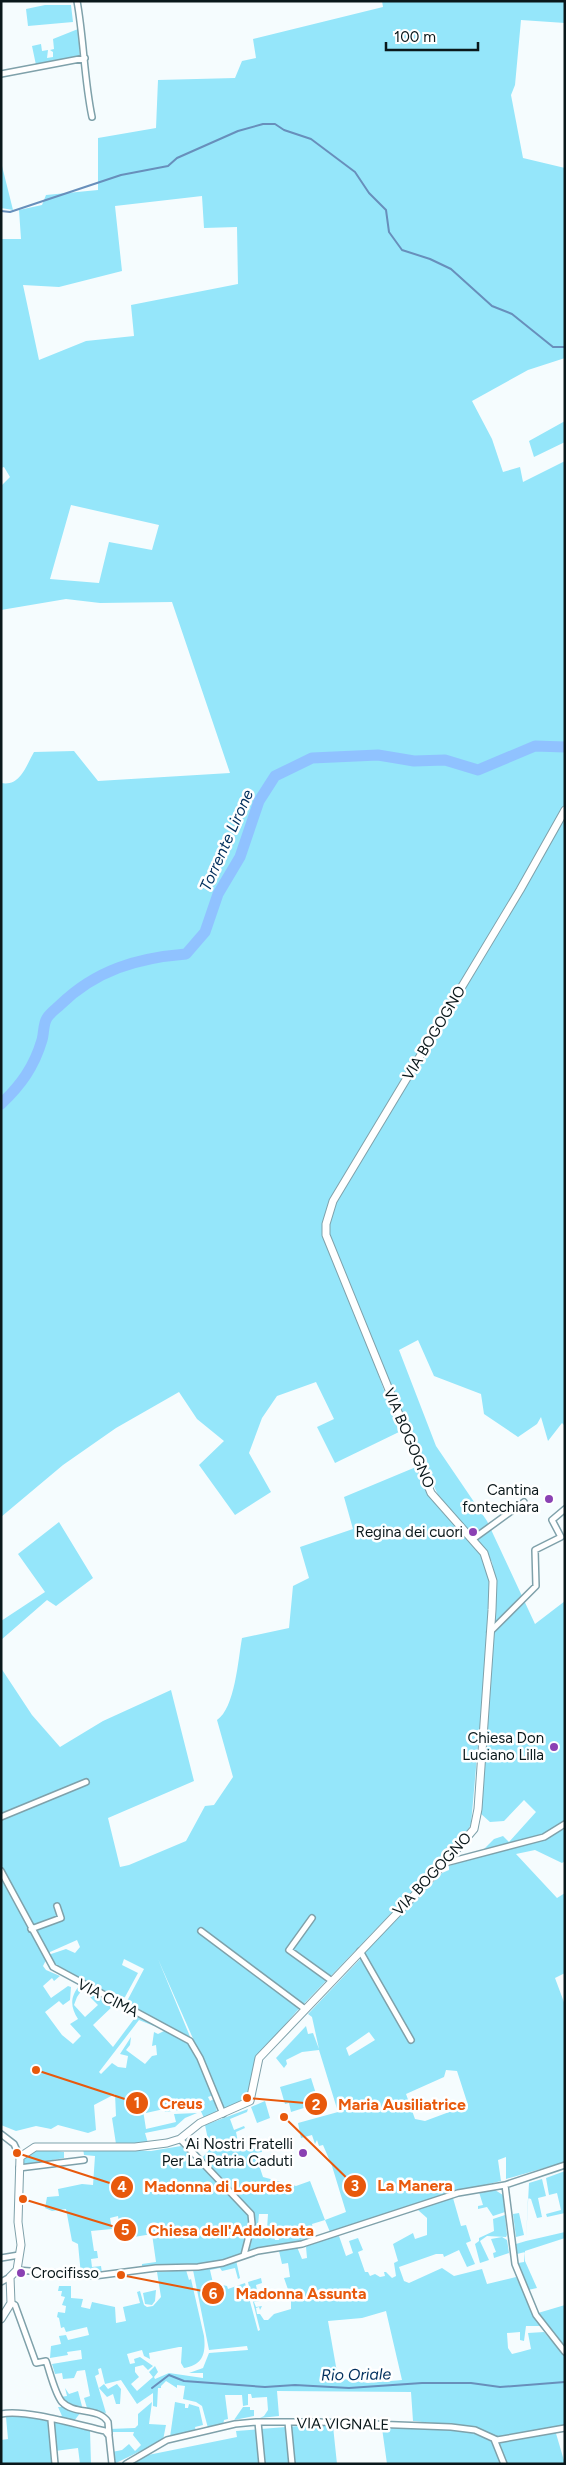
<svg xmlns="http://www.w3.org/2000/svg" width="566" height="2465" font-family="Figtree,sans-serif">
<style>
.green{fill:#95e6fa;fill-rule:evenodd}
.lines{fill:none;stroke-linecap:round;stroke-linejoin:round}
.stream{stroke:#688fbb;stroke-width:2}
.river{stroke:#90c2ff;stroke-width:11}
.street-casing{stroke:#7fa1aa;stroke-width:8}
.secondary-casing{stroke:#7fa1aa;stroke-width:9}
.street{stroke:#fff;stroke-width:5}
.secondary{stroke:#fff;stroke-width:7}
.poi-dot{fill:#8a41b3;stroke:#fff;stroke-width:2}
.labels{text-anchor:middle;stroke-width:5;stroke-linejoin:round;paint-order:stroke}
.street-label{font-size:15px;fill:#0a181b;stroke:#fff}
.poi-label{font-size:15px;fill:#0a181b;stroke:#fff;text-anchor:end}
.water-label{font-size:16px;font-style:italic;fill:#012f5d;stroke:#fff}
.leader{fill:none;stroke:#e8590c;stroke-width:2}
.callout-dot{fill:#e8590c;stroke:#fff;stroke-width:2}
.mark-label{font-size:15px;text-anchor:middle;font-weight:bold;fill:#fff}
.callout-label{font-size:16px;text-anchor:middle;font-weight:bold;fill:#e8590c;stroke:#fff;stroke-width:5;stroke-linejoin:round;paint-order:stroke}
</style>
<rect width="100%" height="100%" fill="#f5fcfe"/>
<path class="green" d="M 382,1 L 565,1 L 565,23 L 521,20 L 515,85 L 511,95 L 523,158 L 565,168 L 565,358 L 528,370 L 472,401 L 492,439 L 503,472 L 520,467 L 523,482 L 565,461 L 565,1426 L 562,1423 L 548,1441 L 541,1417 L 537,1424 L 518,1437 L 484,1414 L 481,1394 L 434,1376 L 418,1340 L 399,1350 L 436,1446 L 487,1521 L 535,1624 L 565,1601 L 565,1821 L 545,1835 L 481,1852 L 494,1839 L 503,1836 L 509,1842 L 536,1812 L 524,1800 L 504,1821 L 490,1822 L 480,1813 L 495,1578 L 492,1562 L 483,1547 L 438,1495 L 362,1329 L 399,1432 L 335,1463 L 317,1427 L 334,1419 L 316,1382 L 277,1396 L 262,1418 L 249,1453 L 271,1492 L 235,1515 L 199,1465 L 224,1441 L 197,1419 L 179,1392 L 116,1428 L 63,1465 L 1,1517 L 1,783 C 20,787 26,766 34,752 L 74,751 L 98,781 L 230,773 L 172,602 L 100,603 L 66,599 L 1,610 L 1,486 L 10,477 L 4,467 L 1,468 L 1,239 L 21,239 L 19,210 L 42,205 L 46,195 L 98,190 L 98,138 L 156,128 L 158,80 L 235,78 L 242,61 L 256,58 L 253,39 L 383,7 ZM 202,196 L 204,228 L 237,227 L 238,284 L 131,305 L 134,336 L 86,341 L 39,360 L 23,285 L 59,287 L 122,271 L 115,206 ZM 71,505 L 159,525 L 152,550 L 109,542 L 99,583 L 50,579 Z
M 45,5 L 71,5 L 73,22 L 28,26 L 26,9 Z
M 78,29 L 80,56 L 36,65 L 32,46 L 41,44 L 42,51 L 48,50 L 47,58 L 53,57 L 53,52 L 50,50 L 54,49 L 53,39 Z
M 1,162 L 13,210 L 1,208 Z
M 565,421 L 565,442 L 534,457 L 529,441 Z
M 416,1467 L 428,1495 L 444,1514 L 463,1533 L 482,1557 L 490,1582 L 486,1687 L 478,1745 L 471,1824 L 464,1838 L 296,2012 L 255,2060 L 248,2099 L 224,2109 L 158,1959 L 191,2039 L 126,2003 L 144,1969 L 124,1959 L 122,1965 L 138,1973 L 125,1997 L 119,2000 L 55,1966 L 49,1958 L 51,1954 L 66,1949 L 75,1953 L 80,1947 L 77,1940 L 50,1952 L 43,1966 L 46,1970 L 60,1976 L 54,1981 L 52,1978 L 43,1986 L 51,1998 L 68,1986 L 71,1987 L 70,2000 L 63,2005 L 59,2001 L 45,2012 L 62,2035 L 73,2044 L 81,2036 L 70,2024 L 78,2019 C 70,2007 70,1996 80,1985 L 84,1987 L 77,1997 L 74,2005 L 85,2017 L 98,2005 L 87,1994 L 89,1990 L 115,2004 L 93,2025 L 113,2047 L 137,2015 L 155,2024 L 154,2026 L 139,2020 L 99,2072 L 101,2074 L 112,2063 L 118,2067 L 126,2068 L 128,2056 L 120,2054 L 131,2037 L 130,2045 L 126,2050 L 145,2064 L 152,2056 L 157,2055 L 156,2045 L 152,2046 L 154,2032 L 158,2034 L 166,2030 L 188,2043 L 196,2055 L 213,2095 L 208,2097 L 210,2101 L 214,2099 L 217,2112 L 204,2118 L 199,2107 L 165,2112 L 164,2109 L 146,2113 L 146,2110 L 143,2110 L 146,2129 L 176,2122 L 174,2114 L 197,2113 L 185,2118 L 175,2127 L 145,2133 L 148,2143 L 116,2144 L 112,2118 L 116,2116 L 115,2094 L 94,2105 L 96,2130 L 88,2133 L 58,2125 L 51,2129 L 36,2126 L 16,2131 L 1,2125 L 1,1668 L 32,1715 L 60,1747 L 103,1721 L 171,1690 L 194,1781 L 108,1818 L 120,1867 L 129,1865 L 186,1841 L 205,1806 L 214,1805 L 233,1777 L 217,1720 C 235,1708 238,1660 242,1638 L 289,1628 L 293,1586 L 309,1578 L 300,1547 L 353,1529 L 344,1497 Z
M 59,1522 L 93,1578 L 56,1606 L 47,1600 L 1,1640 L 1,1621 L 45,1592 L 18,1554 Z
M 561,1830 L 565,1830 L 565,1861 L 562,1863 L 535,1850 L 516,1854 L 557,1898 L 565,1893 L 565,1973 L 555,1978 L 565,2005 L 565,2162 L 506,2179 L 506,2157 L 498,2160 L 501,2181 L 447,2194 L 330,2232 L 325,2220 L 312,2224 L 315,2241 L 251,2253 L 249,2250 L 255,2226 L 255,2214 L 202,2158 L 210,2149 L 205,2125 L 248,2109 L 247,2112 L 230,2119 L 234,2130 L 244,2126 L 245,2128 L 236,2132 L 239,2147 L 249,2151 L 261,2146 L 262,2152 L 255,2153 L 263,2177 L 296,2186 L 310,2181 L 325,2220 L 346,2212 L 332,2166 L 323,2145 L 319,2146 L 317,2140 L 315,2144 L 312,2135 L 301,2138 L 298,2123 L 338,2112 L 319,2050 L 302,2052 L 286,2060 L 287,2064 L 284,2068 L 276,2058 L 306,2026 L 308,2034 L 313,2033 L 319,2049 L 312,2017 L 308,2014 L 362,1957 L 392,2004 L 364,1953 L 442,1873 L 449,1870 L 449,1866 L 485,1854 L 547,1839 ZM 369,2032 L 375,2040 L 349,2056 L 346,2048 ZM 446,2070 L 457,2071 L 468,2105 L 425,2121 L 415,2119 L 406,2094 L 444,2077 ZM 259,2214 L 268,2214 L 267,2229 L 277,2230 L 279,2240 L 275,2240 L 274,2235 L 257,2238 Z
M 311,2078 L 317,2097 L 308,2099 L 310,2106 L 291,2112 L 289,2103 L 285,2104 L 280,2087 Z
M 265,2101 L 270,2118 L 257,2123 L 251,2107 Z
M 181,2146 L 193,2157 L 191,2160 L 192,2166 L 199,2164 L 250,2215 L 251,2225 L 241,2255 L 199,2265 L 142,2268 L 142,2264 L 156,2262 L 152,2234 L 128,2238 L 128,2226 L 119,2222 L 118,2216 L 110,2218 L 112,2229 L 91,2231 L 94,2251 L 97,2251 L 98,2258 L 91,2259 L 92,2267 L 101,2266 L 102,2273 L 81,2275 L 78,2244 L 72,2241 L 66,2209 L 52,2211 L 45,2208 L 47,2197 L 59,2196 L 58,2189 L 82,2184 L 93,2185 L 95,2156 L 84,2155 L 83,2148 L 151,2151 Z
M 42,2149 L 64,2152 L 64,2158 L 24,2165 L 24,2160 L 28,2154 Z
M 565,2171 L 565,2213 L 547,2217 L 546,2214 L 561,2210 L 557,2193 L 549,2195 L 546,2178 Z
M 542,2179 L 546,2196 L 538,2198 L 542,2217 L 537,2218 L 531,2199 L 528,2198 L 526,2241 L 565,2232 L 565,2238 L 525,2251 L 525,2261 L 537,2288 L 528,2290 L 524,2281 L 523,2292 L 540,2326 L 526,2326 L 524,2341 L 520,2340 L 520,2352 L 531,2349 L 528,2333 L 544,2332 L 565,2356 L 565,2425 L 498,2438 L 470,2427 L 413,2421 L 411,2392 L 277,2391 L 279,2416 L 260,2418 L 264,2416 L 268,2410 L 267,2397 L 252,2398 L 251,2394 L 248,2394 L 248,2405 L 243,2406 L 242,2395 L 225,2395 L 228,2419 L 224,2420 L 223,2425 L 208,2428 L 202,2406 L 196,2402 L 183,2399 L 185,2386 L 177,2385 L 177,2388 L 166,2381 L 161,2386 L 161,2388 L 158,2388 L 157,2407 L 153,2406 L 153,2393 L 137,2404 L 121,2380 L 105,2384 L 101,2368 L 98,2369 L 99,2374 L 95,2376 L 106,2413 L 89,2411 L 87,2408 L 84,2398 L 90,2396 L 85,2370 L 77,2371 L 74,2378 L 63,2379 L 62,2373 L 55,2374 L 52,2364 L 82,2359 L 81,2350 L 67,2352 L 68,2355 L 50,2358 L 51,2346 L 61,2344 L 59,2336 L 66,2335 L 68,2340 L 89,2335 L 87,2327 L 66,2332 L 64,2327 L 61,2328 L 59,2318 L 57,2317 L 58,2312 L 65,2313 L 66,2306 L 62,2305 L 65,2297 L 61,2296 L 62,2291 L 58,2291 L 59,2286 L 71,2286 L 71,2298 L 83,2299 L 81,2307 L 90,2309 L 92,2302 L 115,2307 L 116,2323 L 126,2321 L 123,2307 L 140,2303 L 137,2292 L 140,2291 L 144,2305 L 147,2307 L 153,2306 L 161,2297 L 157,2272 L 186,2270 L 189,2280 L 191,2279 L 204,2336 C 206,2353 203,2365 184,2368 L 181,2363 L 182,2347 L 179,2347 L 149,2353 L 150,2359 L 144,2356 L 142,2350 L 127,2354 L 130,2364 L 135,2363 L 134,2359 L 140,2357 L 153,2366 L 148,2370 L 143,2365 L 135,2367 L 135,2372 L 139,2377 L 131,2384 L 137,2391 L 153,2377 L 149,2372 L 155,2366 L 158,2372 L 154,2377 L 155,2379 L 169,2373 L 203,2378 L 203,2373 L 189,2373 L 203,2368 L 209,2353 L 248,2350 L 247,2346 L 209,2350 L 193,2270 L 236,2260 L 240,2278 L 238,2279 L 235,2268 L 222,2271 L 220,2268 L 210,2270 L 213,2283 L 227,2286 L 228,2289 L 245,2283 L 258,2331 L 260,2330 L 248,2282 L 261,2278 L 262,2283 L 256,2285 L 259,2301 L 254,2302 L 256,2307 L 262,2306 L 260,2310 L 259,2307 L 256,2308 L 257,2314 L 260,2314 L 264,2320 L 268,2320 L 274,2314 L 291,2309 L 291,2298 L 284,2278 L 290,2277 L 288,2263 L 282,2264 L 279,2251 L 297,2247 L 302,2259 L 307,2258 L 306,2247 L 310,2244 L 339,2236 L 346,2256 L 353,2253 L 349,2241 L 358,2238 L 363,2250 L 358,2252 L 365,2272 L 368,2272 L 370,2276 L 375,2274 L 380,2277 L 385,2276 L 384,2272 L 386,2272 L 392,2278 L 396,2276 L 394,2263 L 398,2261 L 393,2244 L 413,2233 L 415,2239 L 427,2235 L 427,2218 L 418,2210 L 419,2208 L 453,2198 L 461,2226 L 466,2225 L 471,2241 L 466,2243 L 475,2264 L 467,2267 L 459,2250 L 444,2257 L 443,2254 L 436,2254 L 399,2267 L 404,2281 L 409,2283 L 442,2268 L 454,2276 L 482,2269 L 487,2284 L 516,2277 L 523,2290 L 524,2278 L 518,2263 L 524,2262 L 525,2252 L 517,2254 L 516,2244 L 526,2241 L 529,2183 ZM 386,2311 L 402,2380 L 368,2383 L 338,2378 L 328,2321 L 362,2318 ZM 520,2332 L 520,2352 L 512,2354 L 508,2348 L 507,2333 Z
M 495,2190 L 503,2195 L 505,2212 L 493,2216 L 487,2207 L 478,2209 L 478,2206 L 483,2205 L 479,2192 Z
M 519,2213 L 524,2235 L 516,2237 L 513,2214 Z
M 505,2215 L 507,2235 L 506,2237 L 487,2236 L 480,2241 L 489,2260 L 480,2263 L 475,2244 L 479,2241 L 479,2238 L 494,2231 L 493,2219 Z
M 502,2237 L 507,2240 L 509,2253 L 494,2258 L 493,2253 L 496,2252 L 491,2239 Z
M 156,2290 L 155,2301 L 152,2305 L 145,2304 L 143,2293 Z
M 565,2305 L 565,2350 L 538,2313 Z
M 104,2384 L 108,2389 L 117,2384 L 121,2389 L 120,2404 L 116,2404 L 113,2394 L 107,2397 L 99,2388 Z
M 65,2388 L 69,2394 L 78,2391 L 83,2410 L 68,2405 L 60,2397 L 67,2396 Z
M 61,2402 L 81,2412 L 74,2421 L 56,2417 L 56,2416 L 62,2416 L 58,2407 L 62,2407 Z
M 152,2402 L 149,2424 L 166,2425 L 163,2440 L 114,2464 L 112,2452 L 122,2450 L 129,2444 L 135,2451 L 141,2445 L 133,2435 L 134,2432 L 113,2432 L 111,2436 L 109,2429 L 135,2428 L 138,2425 L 138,2414 Z
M 175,2402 L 185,2404 L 185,2408 L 188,2408 L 189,2404 L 199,2407 L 203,2425 L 195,2427 L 196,2431 L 170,2437 Z
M 243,2407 L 250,2407 L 250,2410 L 254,2410 L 254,2416 L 234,2420 Z
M 25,2416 L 50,2421 L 54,2464 L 1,2464 L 1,2440 L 8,2439 L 6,2417 Z
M 57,2422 L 90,2430 L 91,2464 L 80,2464 L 78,2448 L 55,2451 L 54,2423 Z
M 312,2425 L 333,2426 L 337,2464 L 132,2464 L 148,2455 L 237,2437 L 236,2431 Z
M 382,2428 L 465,2430 L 492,2441 L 501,2464 L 387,2464 Z
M 555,2430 L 565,2464 L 506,2464 L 497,2443 L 499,2441 Z"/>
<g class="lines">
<path class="stream" d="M 1,211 L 10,212 L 121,175 L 168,166 L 177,158 L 238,131 L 263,124 L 275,124 L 284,130 L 311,139 L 355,172 L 369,193 L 386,210 L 389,232 L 402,250 L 430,259 L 451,269 L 492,306 L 512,314 L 553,347 L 565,347
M 152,2388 L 169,2375 L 184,2381 L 265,2387 L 295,2385 L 349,2388 L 422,2383 L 471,2383 L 500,2387 L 565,2382"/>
<path class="river" d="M 1,1104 C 21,1085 34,1067 42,1040 C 44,1034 43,1024 47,1018 C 50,1013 56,1009 60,1005 C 96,970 137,958 186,954 L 205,932 L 218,894 L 240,857 L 259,801 L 275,776 L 312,758 L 378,755 L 414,761 L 445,760 L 478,770 L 535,746 L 565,747"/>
<g class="street-casing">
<path id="street" d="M 77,1 C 84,40 84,79 92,117
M 1,74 L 85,58
M 473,1539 L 524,1502
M 490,1632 L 536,1586 L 535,1550 L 561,1537 L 552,1520 L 565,1509
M 1,1817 L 86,1782
M 445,1863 L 544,1837 L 565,1824
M 1,1871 L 53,1967 L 190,2041 L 200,2058 L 223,2114
M 312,1918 L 289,1950 L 332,1981
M 31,1929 L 61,1918 L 57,1906
M 201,1931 L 305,2009
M 360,1951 L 411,2040
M 1,2134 L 14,2144 L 20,2157
M 180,2139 L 251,2214 L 252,2224 L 244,2255
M 19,2168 L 84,2160
M 505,2185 L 515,2264 L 536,2315 L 565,2352
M 1,2258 L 19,2255
M 17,2270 L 94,2276 L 156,2268 L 198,2267 L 223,2263 L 258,2251 L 302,2244 L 458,2193 L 505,2185 L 565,2165
M 1,2282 L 10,2277
M 11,2303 L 15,2305 L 36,2363 L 46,2361 C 50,2372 55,2394 62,2402 C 74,2415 99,2407 108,2422 L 109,2434
M 1,2414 C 26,2409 78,2425 105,2431 L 109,2436 L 112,2464
M 51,2420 L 55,2464
M 258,2422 L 262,2464
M 288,2422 L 292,2464
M 494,2439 L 504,2464
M 126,2464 L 167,2440 L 235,2424 L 256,2422 L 319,2422 L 451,2427 L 475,2430 L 497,2440 L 565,2428"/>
</g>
<g class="secondary-casing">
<path id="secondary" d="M 1,2319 L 11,2303 L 10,2277 L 17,2270 L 21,2245 L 18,2222 L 20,2157 L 35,2147 L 135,2147 L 167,2143 L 180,2139 L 200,2123 L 250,2101 L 259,2058 L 445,1863 L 474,1829 L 478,1809 L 492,1610 L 493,1581 L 484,1553 L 431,1493 L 326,1235 L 326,1224 L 333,1201 L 520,890 L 565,810"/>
</g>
<use href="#street" class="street"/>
<use href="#secondary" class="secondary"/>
</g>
<g class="poi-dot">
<circle cx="549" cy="1499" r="5"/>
<circle cx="473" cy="1532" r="5"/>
<circle cx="554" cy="1747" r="5"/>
<circle cx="303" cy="2153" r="5"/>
<circle cx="21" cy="2273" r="5"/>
</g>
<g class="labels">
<g class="street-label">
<text transform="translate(434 1033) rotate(-59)" y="5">VIA BOGOGNO</text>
<text transform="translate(409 1438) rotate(67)" y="5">VIA BOGOGNO</text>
<text transform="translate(432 1874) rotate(-47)" y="5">VIA BOGOGNO</text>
<text transform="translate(108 1998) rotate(27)" y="5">VIA CIMA</text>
<text transform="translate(343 2424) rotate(1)" y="5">VIA VIGNALE</text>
</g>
<g class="poi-label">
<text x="539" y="1495">Cantina<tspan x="539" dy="17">fontechiara</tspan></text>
<text x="463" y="1537">Regina dei cuori</text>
<text x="544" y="1743">Chiesa Don<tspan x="544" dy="17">Luciano Lilla</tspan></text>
<text x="293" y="2149">Ai Nostri Fratelli<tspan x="293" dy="17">Per La Patria Caduti</tspan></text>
<text x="31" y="2278" text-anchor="start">Crocifisso</text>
</g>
<g class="water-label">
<text transform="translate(226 840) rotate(-66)" y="6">Torrente Lirone</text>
<text transform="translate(356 2374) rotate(-1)" y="6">Rio Oriale</text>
</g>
</g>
<path class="leader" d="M36 2070L137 2103M247 2098L316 2104M284 2117L355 2186M17 2153L122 2187M23 2199L125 2230M121 2275L213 2293"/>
<g class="callout-dot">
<circle cx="36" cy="2070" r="5"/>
<circle cx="247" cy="2098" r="5"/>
<circle cx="284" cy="2117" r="5"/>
<circle cx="17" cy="2153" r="5"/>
<circle cx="23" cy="2199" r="5"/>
<circle cx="121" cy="2275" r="5"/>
<circle cx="137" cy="2103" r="12"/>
<circle cx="316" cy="2104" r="12"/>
<circle cx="355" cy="2186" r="12"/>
<circle cx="122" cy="2187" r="12"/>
<circle cx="125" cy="2230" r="12"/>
<circle cx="213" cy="2293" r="12"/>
</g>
<g class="mark-label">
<text x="137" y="2108">1</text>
<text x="316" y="2110">2</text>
<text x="355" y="2191">3</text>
<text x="122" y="2192">4</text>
<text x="125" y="2235">5</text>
<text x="213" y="2299">6</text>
</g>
<g class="callout-label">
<text x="181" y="2109">Creus</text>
<text x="402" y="2110">Maria Ausiliatrice</text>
<text x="415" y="2191">La Manera</text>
<text x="218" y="2192">Madonna di Lourdes</text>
<text x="231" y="2236">Chiesa dell'Addolorata</text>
<text x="301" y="2299">Madonna Assunta</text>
</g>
<rect width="566" height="2465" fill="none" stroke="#0a181b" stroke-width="5"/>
<path d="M386 42v8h92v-8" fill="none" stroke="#0a181b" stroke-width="2.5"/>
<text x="394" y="42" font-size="15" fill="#0a181b" stroke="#ffffff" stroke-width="4" paint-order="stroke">100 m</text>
</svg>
